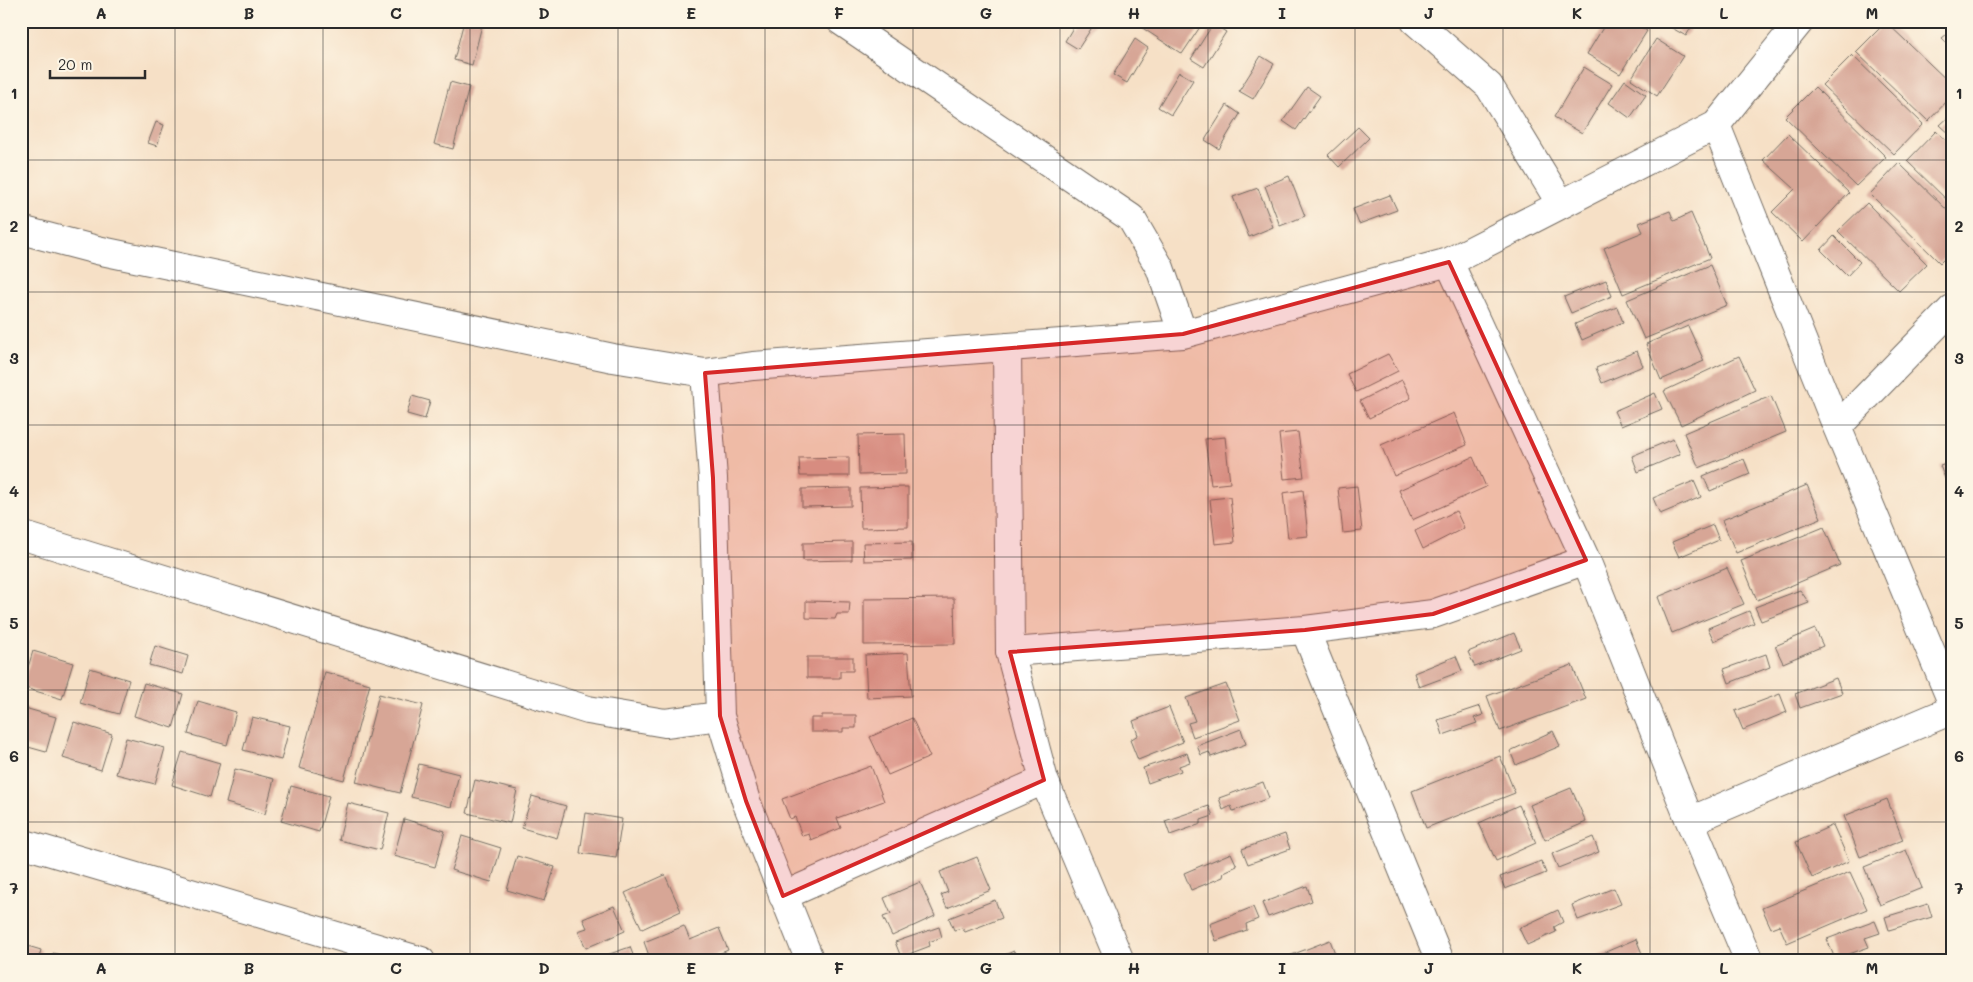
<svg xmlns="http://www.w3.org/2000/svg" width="1973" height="982" font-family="Mali,sans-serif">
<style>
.building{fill:#d7a696}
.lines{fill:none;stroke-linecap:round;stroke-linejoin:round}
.street-casing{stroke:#726a61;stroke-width:30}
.street{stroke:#fff;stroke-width:28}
.marked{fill:#d62828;fill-opacity:0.2;stroke:#d62828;stroke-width:4;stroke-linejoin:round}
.grid{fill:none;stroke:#2b2b2b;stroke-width:1;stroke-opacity:0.55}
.neatline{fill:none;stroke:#2b2b2b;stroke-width:2}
.grid-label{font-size:16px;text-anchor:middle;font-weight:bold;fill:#2b2b2b}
</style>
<rect width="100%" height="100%" fill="#fcf5e5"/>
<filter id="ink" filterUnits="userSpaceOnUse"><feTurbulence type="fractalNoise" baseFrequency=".02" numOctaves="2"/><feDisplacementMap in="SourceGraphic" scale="10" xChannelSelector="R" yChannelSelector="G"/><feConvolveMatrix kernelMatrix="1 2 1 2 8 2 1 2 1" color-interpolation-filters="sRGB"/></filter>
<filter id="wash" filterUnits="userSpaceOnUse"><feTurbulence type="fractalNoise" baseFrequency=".0096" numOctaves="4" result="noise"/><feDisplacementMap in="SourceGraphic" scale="20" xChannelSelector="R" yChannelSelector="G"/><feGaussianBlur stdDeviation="1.12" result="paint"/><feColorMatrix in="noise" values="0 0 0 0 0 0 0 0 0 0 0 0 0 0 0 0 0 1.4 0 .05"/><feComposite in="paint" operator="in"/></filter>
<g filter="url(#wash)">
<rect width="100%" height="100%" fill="#f6e0c6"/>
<g id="blocks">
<path class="building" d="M 464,21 L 483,21 L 472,65 L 454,60 Z
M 1077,21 L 1096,21 L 1078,49 L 1065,41 Z
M 1145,21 L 1204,21 L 1182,54 L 1141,27 Z
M 1607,21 L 1632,21 L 1647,31 L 1620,74 L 1587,54 Z
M 1677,21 L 1695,21 L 1686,36 L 1672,28 Z
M 1886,22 L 1952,85 L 1952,96 L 1928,121 L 1856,52 Z
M 1213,24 L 1226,32 L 1204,67 L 1191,59 Z
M 1952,30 L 1952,49 L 1942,38 Z
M 1135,39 L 1148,48 L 1127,83 L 1113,75 Z
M 1656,39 L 1683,56 L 1657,96 L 1631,79 Z
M 1852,55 L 1923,124 L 1894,154 L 1822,85 Z
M 1261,56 L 1274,64 L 1253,99 L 1239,91 Z
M 1584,67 L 1612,84 L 1582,133 L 1554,117 Z
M 1179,72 L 1193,80 L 1171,115 L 1158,107 Z
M 1625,80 L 1646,95 L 1630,118 L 1609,103 Z
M 450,82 L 469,87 L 453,149 L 434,144 Z
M 1307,87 L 1320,96 L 1296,130 L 1283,121 Z
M 1815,87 L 1886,157 L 1856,186 L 1785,117 Z
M 1227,105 L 1240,114 L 1219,149 L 1205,140 Z
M 1952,114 L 1952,136 L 1940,125 Z
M 156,122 L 164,125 L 157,146 L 148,143 Z
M 1358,127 L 1369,138 L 1339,167 L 1328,155 Z
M 1936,131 L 1952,146 L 1952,205 L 1907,161 Z
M 1788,134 L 1849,193 L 1803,242 L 1772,212 L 1795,189 L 1763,160 Z
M 1899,163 L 1952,215 L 1952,251 L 1940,263 L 1870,194 Z
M 1289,176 L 1305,216 L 1280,226 L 1265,186 Z
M 1258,188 L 1273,227 L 1249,237 L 1233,197 Z
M 1390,195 L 1397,210 L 1359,224 L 1353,209 Z
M 1867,203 L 1927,264 L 1899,291 L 1838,231 Z
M 1670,211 L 1674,221 L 1691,213 L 1710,258 L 1623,294 L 1604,248 L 1643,232 L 1639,223 Z
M 1834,236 L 1860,262 L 1847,276 L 1821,250 Z
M 1710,265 L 1727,305 L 1644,339 L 1627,300 Z
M 1606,280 L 1612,296 L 1571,313 L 1564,297 Z
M 1617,307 L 1623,322 L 1582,340 L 1575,324 Z
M 1688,326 L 1704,361 L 1661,380 L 1646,344 Z
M 1637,351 L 1643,366 L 1602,383 L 1596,368 Z
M 1388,354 L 1398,371 L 1356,392 L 1347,374 Z
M 1739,356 L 1755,390 L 1681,425 L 1664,391 Z
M 1402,380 L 1411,398 L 1369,418 L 1360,401 Z
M 1655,393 L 1662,409 L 1621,426 L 1614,411 Z
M 412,396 L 430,401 L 425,419 L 407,414 Z
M 1771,396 L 1786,432 L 1699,468 L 1684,433 Z
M 1454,413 L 1467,445 L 1394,476 L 1381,445 Z
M 1298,432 L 1304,477 L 1284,479 L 1279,434 Z
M 905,434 L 906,474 L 859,475 L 858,435 Z
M 1225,437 L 1230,483 L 1211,485 L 1205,439 Z
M 1673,439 L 1680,454 L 1638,472 L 1632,456 Z
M 849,457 L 849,476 L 800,476 L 799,458 Z
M 1473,457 L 1486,487 L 1412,520 L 1399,490 Z
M 1744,459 L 1750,474 L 1710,491 L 1703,476 Z
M 1952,462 L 1952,481 L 1947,483 L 1940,466 Z
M 1694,481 L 1701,497 L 1660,514 L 1653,498 Z
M 1807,485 L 1821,518 L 1736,553 L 1722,520 Z
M 1357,486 L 1362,531 L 1343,533 L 1338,488 Z
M 908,487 L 908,527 L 861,528 L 860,488 Z
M 851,488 L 851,506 L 802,507 L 802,489 Z
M 1303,490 L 1308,536 L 1288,538 L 1283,493 Z
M 1230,497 L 1235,542 L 1215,544 L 1210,499 Z
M 1456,511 L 1464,528 L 1423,549 L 1415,531 Z
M 1713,525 L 1719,540 L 1679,557 L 1672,542 Z
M 1824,527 L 1840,565 L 1757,600 L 1741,561 Z
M 852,542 L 852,560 L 803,561 L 803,543 Z
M 912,542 L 912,560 L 864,561 L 863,543 Z
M 1727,568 L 1744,604 L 1672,633 L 1658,597 Z
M 1800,590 L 1809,603 L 1761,621 L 1755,607 Z
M 954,598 L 955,644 L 864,645 L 864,599 Z
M 806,601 L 850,602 L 849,614 L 837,614 L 835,619 L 806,618 Z
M 1749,611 L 1754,623 L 1714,641 L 1708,628 Z
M 1815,629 L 1823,646 L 1783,663 L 1775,646 Z
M 1514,633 L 1521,649 L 1475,667 L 1468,652 Z
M 155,646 L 188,656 L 183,674 L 149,665 Z
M 33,651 L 73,663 L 62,699 L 22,687 Z
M 908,653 L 911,696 L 867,698 L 865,655 Z
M 1766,654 L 1770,667 L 1729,683 L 1724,669 Z
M 1456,656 L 1462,671 L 1419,687 L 1414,673 Z
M 807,657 L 853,657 L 853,671 L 840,671 L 840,678 L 807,678 Z
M 1572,665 L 1586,699 L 1500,731 L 1487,696 Z
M 90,668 L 129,680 L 119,714 L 80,703 Z
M 325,672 L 370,684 L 344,780 L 299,768 Z
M 1836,678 L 1842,693 L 1800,708 L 1795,694 Z
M 144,683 L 183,694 L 173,728 L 134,716 Z
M 1226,684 L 1240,720 L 1193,737 L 1188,723 L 1195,721 L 1186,698 Z
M 379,694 L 423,705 L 400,793 L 356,782 Z
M 1780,694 L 1787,712 L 1743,730 L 1735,711 Z
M 198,701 L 236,712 L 227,745 L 188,734 Z
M 1480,706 L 1483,715 L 1474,718 L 1477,723 L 1443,735 L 1438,720 Z
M 21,707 L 56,717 L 46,752 L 21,745 Z
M 1169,707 L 1183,742 L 1138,760 L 1130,740 L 1138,735 L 1133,721 Z
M 822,715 L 856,715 L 856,728 L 843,728 L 843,732 L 811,732 L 811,718 L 822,718 Z
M 252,717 L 290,726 L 281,760 L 243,750 Z
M 912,718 L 930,757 L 888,775 L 870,737 Z
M 74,722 L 112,734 L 101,770 L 63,758 Z
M 1241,729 L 1246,744 L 1211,757 L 1209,752 L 1201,755 L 1197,746 Z
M 1553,731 L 1560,746 L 1516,765 L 1510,751 Z
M 126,738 L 165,748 L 155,784 L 116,774 Z
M 182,752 L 220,763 L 210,797 L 172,785 Z
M 1187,753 L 1190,762 L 1179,766 L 1181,771 L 1148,783 L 1143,768 Z
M 1500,756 L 1515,793 L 1426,828 L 1412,791 Z
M 419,764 L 459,774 L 451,807 L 411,797 Z
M 871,766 L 884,801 L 837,818 L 841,828 L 811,840 L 809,834 L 802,836 L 795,817 L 790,819 L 782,799 Z
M 235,769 L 274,779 L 265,814 L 226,803 Z
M 475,780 L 517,790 L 510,823 L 467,813 Z
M 1263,782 L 1269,798 L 1233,811 L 1231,806 L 1223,810 L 1219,798 Z
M 291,786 L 329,796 L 319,832 L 281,821 Z
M 1571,788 L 1586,822 L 1545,840 L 1530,805 Z
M 532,796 L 566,806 L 557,838 L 522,828 Z
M 1887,799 L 1903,840 L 1860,857 L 1844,816 Z
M 348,803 L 389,813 L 380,850 L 339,840 Z
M 1519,805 L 1536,843 L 1496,861 L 1479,823 Z
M 1209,806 L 1213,816 L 1201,820 L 1201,824 L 1170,835 L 1165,821 Z
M 586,813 L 622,819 L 616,858 L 580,853 Z
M 404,819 L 445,831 L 435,867 L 394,856 Z
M 1833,825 L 1849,861 L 1812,878 L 1796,842 Z
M 1285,834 L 1290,849 L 1248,864 L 1242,849 Z
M 462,836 L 501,848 L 491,882 L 451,870 Z
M 1593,837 L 1599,852 L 1558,868 L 1552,854 Z
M 1906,850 L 1922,888 L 1880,905 L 1864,867 Z
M 1231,853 L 1237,866 L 1224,872 L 1223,877 L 1191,890 L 1184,873 Z
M 517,856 L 555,867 L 544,901 L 507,890 Z
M 977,857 L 991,890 L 947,908 L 941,895 L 948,892 L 940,872 Z
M 1541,861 L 1546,873 L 1505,889 L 1500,877 Z
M 1850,872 L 1867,909 L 1787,943 L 1779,925 L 1771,928 L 1762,908 Z
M 665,875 L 681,911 L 642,929 L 625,893 Z
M 920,882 L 935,916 L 892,936 L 883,917 L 891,914 L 884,898 Z
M 1307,886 L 1312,901 L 1268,917 L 1262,903 Z
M 1614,888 L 1621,904 L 1578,920 L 1572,905 Z
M 995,900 L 1002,918 L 965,932 L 962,928 L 954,930 L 949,918 Z
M 1928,904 L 1932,917 L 1889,930 L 1885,917 Z
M 614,906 L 625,931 L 586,948 L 578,931 L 587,928 L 583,919 Z
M 1253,907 L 1258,919 L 1246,924 L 1247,930 L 1216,941 L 1210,924 Z
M 1558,910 L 1563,922 L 1554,927 L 1556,932 L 1527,945 L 1519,928 Z
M 1875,921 L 1880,933 L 1865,938 L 1869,947 L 1835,959 L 1827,939 Z
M 684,926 L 690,940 L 719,928 L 728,950 L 702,961 L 651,961 L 644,942 Z
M 939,927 L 942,937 L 929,942 L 930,946 L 901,957 L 895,942 Z
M 1636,939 L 1643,956 L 1630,961 L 1596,961 L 1594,957 Z
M 1330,940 L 1336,956 L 1322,961 L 1291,961 L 1289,956 Z
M 21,944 L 41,950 L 38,961 L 21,961 Z
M 630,947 L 635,960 L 592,961 L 592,960 Z
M 1014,951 L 1018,961 L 990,961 Z
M 53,953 L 80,960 L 80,961 L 51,961 Z"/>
</g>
</g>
<g filter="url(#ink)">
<use href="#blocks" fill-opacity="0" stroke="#726a61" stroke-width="1"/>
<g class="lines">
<g class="street-casing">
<path id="street" d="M 841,21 L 1131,218 L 1160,268 L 1183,334
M 1415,21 L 1489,86 L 1561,204
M 1716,125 L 1837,427 L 1952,702
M 21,230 L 97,250 L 613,358 L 705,373 L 753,366 L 1183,334 L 1449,262 L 1716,125 L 1800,21
M 1449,262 L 1586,560 L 1690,821 L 1749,961
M 1007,347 L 1010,652 L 1044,780 L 1120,961
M 705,373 L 713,478 L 720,716 L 746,801 L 810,961
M 1837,427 L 1952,309
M 21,535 L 588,710 L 665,723 L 720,716
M 1305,630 L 1440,961
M 1010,652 L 1305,630 L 1433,614 L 1586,560
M 1690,821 L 1952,710
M 21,843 L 421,961
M 783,896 L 1044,780"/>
</g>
<use href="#street" class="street"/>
</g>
</g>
<path class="marked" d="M 1449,262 L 1586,560 L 1433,614 L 1305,630 L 1010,652 L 1044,780 L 783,896 L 746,801 L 720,716 L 713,478 L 705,373 L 1183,334 Z"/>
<path class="grid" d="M 175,21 L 175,961M 323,21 L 323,961M 470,21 L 470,961M 618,21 L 618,961M 765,21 L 765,961M 913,21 L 913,961M 1060,21 L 1060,961M 1208,21 L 1208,961M 1355,21 L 1355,961M 1503,21 L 1503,961M 1650,21 L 1650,961M 1798,21 L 1798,961M 21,160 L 1952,160M 21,292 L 1952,292M 21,425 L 1952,425M 21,557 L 1952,557M 21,690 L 1952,690M 21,822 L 1952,822"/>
<rect width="1973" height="982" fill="none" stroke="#fcf5e5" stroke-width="55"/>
<path d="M50 70v8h95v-8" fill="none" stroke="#2b2b2b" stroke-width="2.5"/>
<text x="58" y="70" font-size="15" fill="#2b2b2b" stroke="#fcf5e5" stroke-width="4" paint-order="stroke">20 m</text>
<rect x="28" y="28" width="1918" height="926" class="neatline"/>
<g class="grid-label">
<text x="101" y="19">A</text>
<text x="249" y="19">B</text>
<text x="396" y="19">C</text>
<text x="544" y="19">D</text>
<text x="691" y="19">E</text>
<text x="839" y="19">F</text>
<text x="986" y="19">G</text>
<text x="1134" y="19">H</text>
<text x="1282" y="19">I</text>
<text x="1429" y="19">J</text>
<text x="1577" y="19">K</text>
<text x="1724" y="19">L</text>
<text x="1872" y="19">M</text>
<text x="14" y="99">1</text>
<text x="1959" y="99">1</text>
<text x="14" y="232">2</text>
<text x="1959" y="232">2</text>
<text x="14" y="364">3</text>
<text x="1959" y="364">3</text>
<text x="14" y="497">4</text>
<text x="1959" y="497">4</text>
<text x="14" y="629">5</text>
<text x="1959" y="629">5</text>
<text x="14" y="762">6</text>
<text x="1959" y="762">6</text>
<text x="14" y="894">7</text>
<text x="1959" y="894">7</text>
<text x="101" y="974">A</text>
<text x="249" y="974">B</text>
<text x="396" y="974">C</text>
<text x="544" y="974">D</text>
<text x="691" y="974">E</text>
<text x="839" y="974">F</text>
<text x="986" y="974">G</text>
<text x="1134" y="974">H</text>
<text x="1282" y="974">I</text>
<text x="1429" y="974">J</text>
<text x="1577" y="974">K</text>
<text x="1724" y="974">L</text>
<text x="1872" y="974">M</text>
</g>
</svg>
